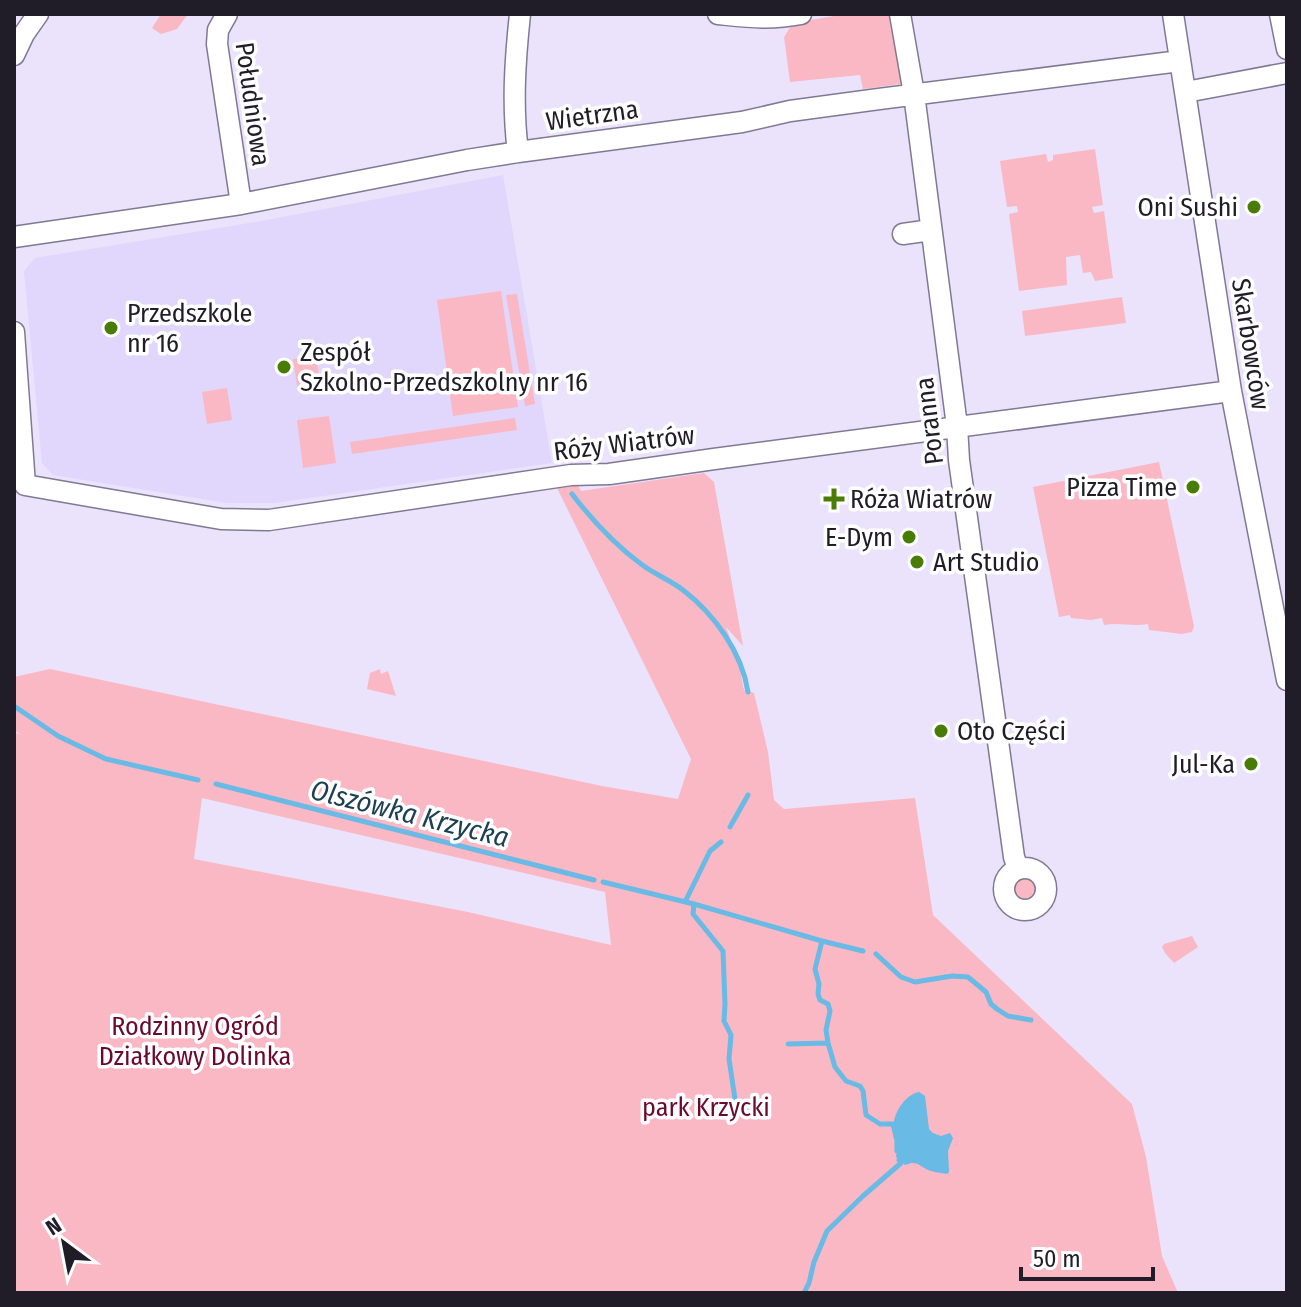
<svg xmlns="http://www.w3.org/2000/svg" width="1301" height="1307" font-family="'Fira Sans Condensed',sans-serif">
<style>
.built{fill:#e1d6fb}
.green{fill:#fab8c5;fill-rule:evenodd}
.water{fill:#69bae4}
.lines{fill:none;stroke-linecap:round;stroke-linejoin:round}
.stream{stroke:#69bae4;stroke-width:5}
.minor-casing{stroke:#817994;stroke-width:23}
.minor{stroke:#fff;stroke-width:20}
.poi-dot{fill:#497b07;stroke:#fff;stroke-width:3}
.labels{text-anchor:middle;stroke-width:7;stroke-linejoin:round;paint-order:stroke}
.street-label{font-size:26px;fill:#201d28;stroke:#fff}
.poi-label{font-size:26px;fill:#201d28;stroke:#fff;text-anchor:start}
.park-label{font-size:26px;fill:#6b0a2f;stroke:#fff}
.water-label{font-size:28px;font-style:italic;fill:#1d4153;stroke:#fff}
</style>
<rect width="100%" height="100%" fill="#eae3fb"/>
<path class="built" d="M 503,175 L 552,463 L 275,503 L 227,503 L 53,475 L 42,463 L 24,271 L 35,258 L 256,222 Z"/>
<path class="green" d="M 161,14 L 188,14 L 177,29 L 161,34 L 152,28 Z
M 846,14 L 894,14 L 905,80 L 901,81 L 901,84 L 863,89 L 860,75 L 790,82 L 784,37 L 793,23 Z
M 1095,149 L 1103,205 L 1092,207 L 1094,213 L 1104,211 L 1113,278 L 1095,281 L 1091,272 L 1083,273 L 1080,255 L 1066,257 L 1067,285 L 1019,291 L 1009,214 L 1018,212 L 1017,206 L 1007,207 L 1000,161 L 1046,154 L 1048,162 L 1053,160 L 1053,155 Z
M 501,291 L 518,407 L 453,416 L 437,300 Z
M 517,294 L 535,404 L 525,406 L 506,295 Z
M 1122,297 L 1126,323 L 1025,336 L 1022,311 Z
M 316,355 L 321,389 L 298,392 L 293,359 Z
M 227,388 L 232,420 L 207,424 L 202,392 Z
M 329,416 L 336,463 L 303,468 L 297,420 Z
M 515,418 L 517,430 L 352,454 L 350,442 Z
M 1159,462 L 1194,626 L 1192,632 L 1182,634 L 1149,630 L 1148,624 C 1133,627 1119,622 1104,625 L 1102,618 L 1091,620 L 1071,618 L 1070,615 L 1059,617 L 1033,487 Z
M 704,473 L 714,482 L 743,646 L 726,627 L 738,660 L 744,690 L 754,693 L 768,752 L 774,800 L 784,809 L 915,798 L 933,915 L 1132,1104 L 1146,1157 L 1162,1256 L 1178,1293 L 14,1293 L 14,732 L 21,735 L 14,730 L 14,677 L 50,669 L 602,786 L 678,799 L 691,759 L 556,486 L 578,485 L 581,491 ZM 202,798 L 605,892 L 611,945 L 468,912 L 194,859 Z
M 380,669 L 381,674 L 388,671 L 396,696 L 367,689 L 370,673 Z
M1011 889a14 14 0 1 1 28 0a14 14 0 1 1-28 0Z
M 1192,936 L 1198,947 L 1174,963 L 1165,953 L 1162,947 L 1164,944 Z"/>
<path class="water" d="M 919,1092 L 925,1096 L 929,1129 L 933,1133 L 941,1136 L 950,1133 L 953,1138 L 948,1151 L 949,1172 L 947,1174 C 941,1173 933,1172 928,1170 C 918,1165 917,1160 905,1165 L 896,1157 C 899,1144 892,1134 894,1122 C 896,1109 907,1094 919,1092 Z"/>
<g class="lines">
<path class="stream" d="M 572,494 C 592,520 614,544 641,564 C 654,574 670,580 683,590 C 714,614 742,652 748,692
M 14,706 L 58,736 L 106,759 L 198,780
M 216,784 L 594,880
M 730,827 L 748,795
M 603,882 L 694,904 L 822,941 L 863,951
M 685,902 L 710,851 L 721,842
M 694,904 L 693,914 L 723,951 L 725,1004 L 724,1021 L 731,1035 L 729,1059 L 735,1099
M 822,941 L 815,969 L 819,984 L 818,994 L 820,1000 L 828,1004 L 830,1011 L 826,1030 L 828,1043 L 835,1067 L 846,1081 L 860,1086 L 863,1091 L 866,1115 L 880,1124 L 893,1124 L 897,1141 L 897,1151
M 876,954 L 901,977 L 915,982 L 952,976 L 968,977 L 986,992 L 991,1004 L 997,1009 L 1008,1016 L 1031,1020
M 788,1044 L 828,1043
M 804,1293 L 809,1283 L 814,1262 L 827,1231 L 863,1196 L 901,1163 L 899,1160"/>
<g class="minor-casing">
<path id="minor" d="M 227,14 L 218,30 L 217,44 L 241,204
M 718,14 C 748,17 770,20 801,14
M 900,14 L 914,94 L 957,426 L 959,460 L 1014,857 L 1018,869
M 1173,14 L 1231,391 L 1287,680
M 1280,14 L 1287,49
M 14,55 L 24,34 L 38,14
M 1186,92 L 1287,73
M 518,152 C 512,105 515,61 520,14
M 903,234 L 931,230
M 14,237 L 241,204 L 467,160 L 518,152 L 742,122 L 790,111 L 879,99 L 1180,61
M 14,332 L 25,485 L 221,519 L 269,520 L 571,475 L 609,474 L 714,459 L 1231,391
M1004 889a21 21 0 1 1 42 0a21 21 0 1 1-42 0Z"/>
</g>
<use href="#minor" class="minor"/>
</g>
<g class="poi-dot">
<circle cx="1254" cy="207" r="8"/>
<circle cx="111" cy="328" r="8"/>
<circle cx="284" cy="367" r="8"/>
<circle cx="1193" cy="487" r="8"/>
<path d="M830 487h8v8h8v8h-8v8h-8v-8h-8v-8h8z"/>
<circle cx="909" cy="537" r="8"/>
<circle cx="917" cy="562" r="8"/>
<circle cx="941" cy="731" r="8"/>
<circle cx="1251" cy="764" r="8"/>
</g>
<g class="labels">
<g class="street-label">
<text transform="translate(253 104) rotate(82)" y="9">Południowa</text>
<text transform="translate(592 115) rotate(-8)" y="9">Wietrzna</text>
<text transform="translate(1251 344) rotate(81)" y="9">Skarbowców</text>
<text transform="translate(929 421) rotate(-97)" y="9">Poranna</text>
<text transform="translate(624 443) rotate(-7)" y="9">Róży Wiatrów</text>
</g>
<g class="poi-label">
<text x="1238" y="216" text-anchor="end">Oni Sushi</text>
<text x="127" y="322">Przedszkole<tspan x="127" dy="30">nr 16</tspan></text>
<text x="300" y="361">Zespół<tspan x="300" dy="30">Szkolno-Przedszkolny nr 16</tspan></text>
<text x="1177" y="496" text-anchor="end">Pizza Time</text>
<text x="850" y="508">Róża Wiatrów</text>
<text x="893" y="546" text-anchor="end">E-Dym</text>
<text x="933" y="571">Art Studio</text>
<text x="957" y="740">Oto Części</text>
<text x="1235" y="773" text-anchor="end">Jul-Ka</text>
</g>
<g class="park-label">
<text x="195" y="1035">Rodzinny Ogród<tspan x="195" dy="30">Działkowy Dolinka</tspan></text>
<text x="706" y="1116">park Krzycki</text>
</g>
<g class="water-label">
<text transform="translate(410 813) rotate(14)" y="10">Olszówka Krzycka</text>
</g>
</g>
<rect width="1301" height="1307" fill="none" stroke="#201d28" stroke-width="32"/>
<g transform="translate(64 1243) rotate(328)" stroke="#ffffff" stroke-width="6" paint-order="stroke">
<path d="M0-6L14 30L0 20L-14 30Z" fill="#201d28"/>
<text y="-12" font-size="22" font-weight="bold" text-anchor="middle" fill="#201d28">N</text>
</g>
<path d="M1021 1267v12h132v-12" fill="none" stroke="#201d28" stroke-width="4"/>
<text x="1033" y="1267" font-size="24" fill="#201d28" stroke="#ffffff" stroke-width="6" paint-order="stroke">50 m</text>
</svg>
